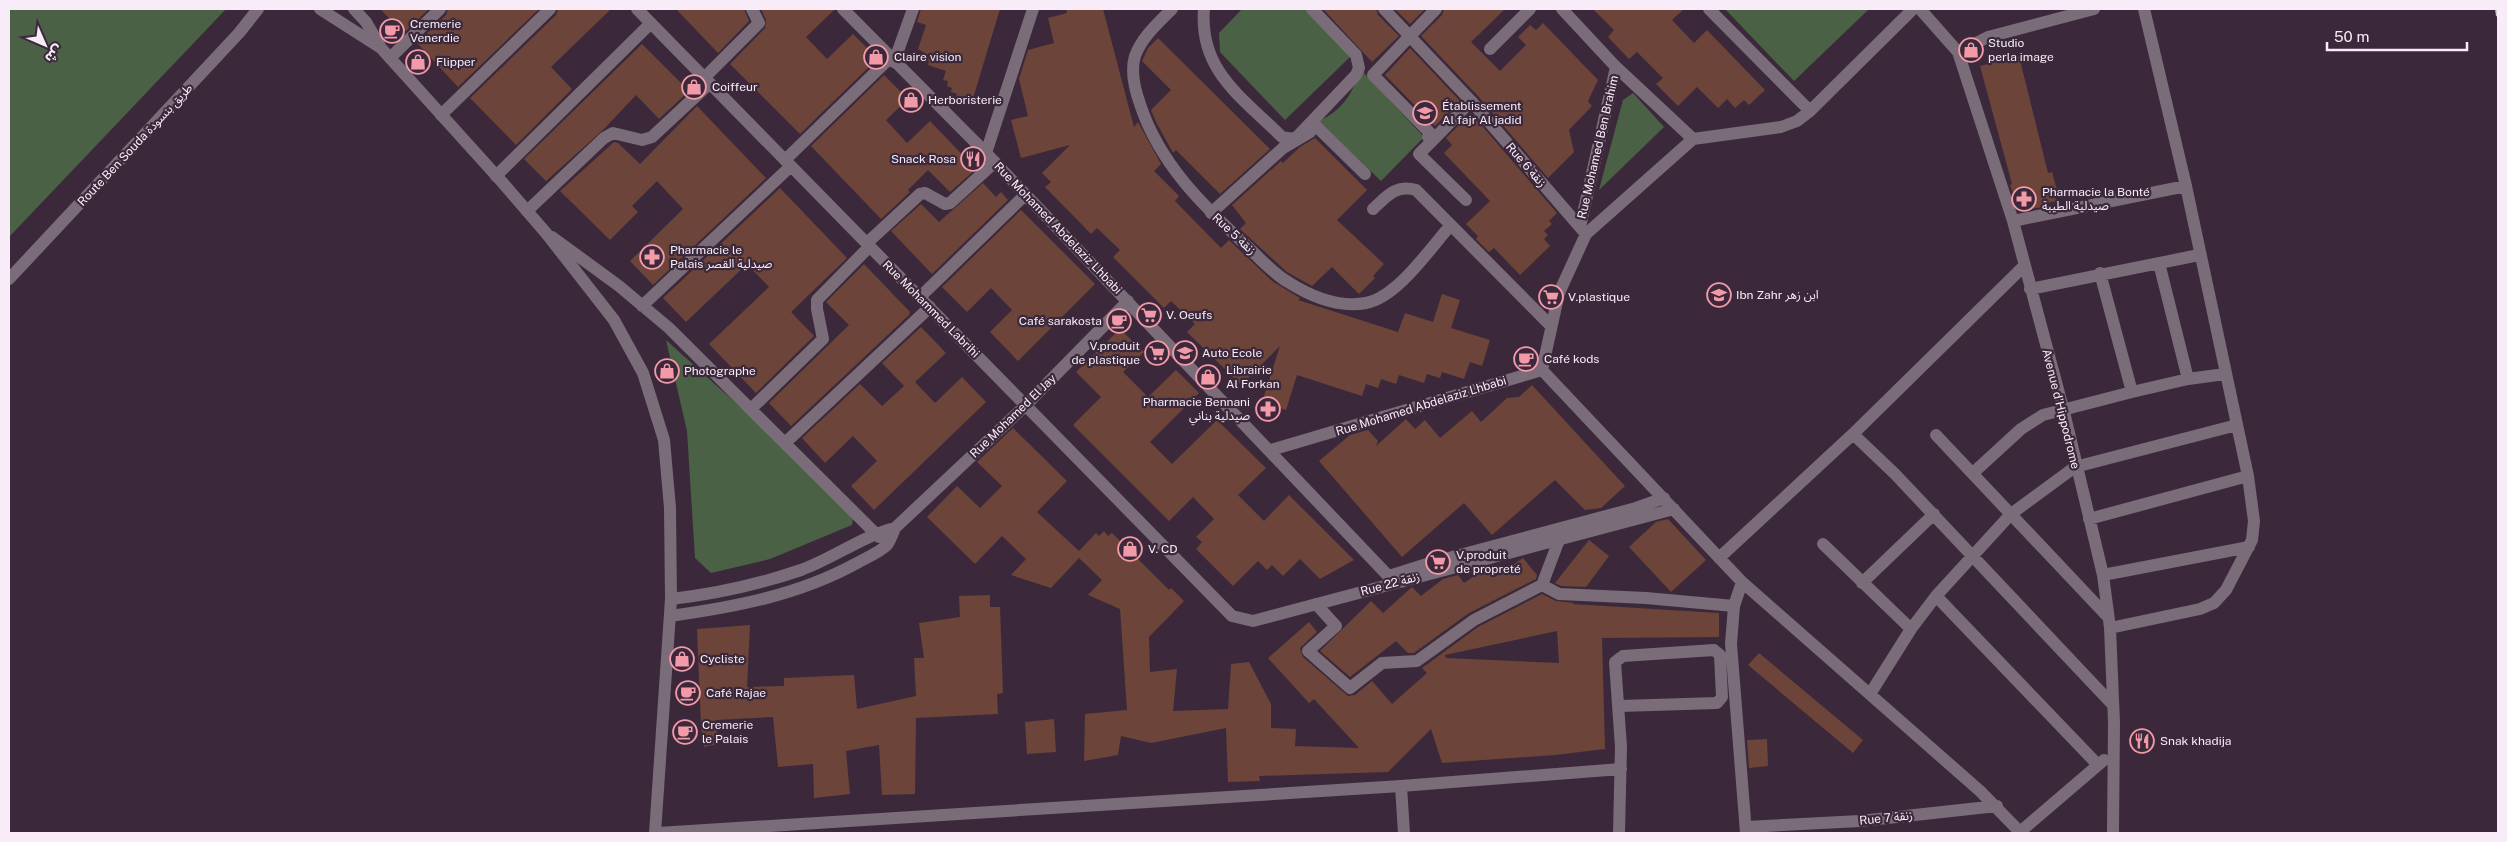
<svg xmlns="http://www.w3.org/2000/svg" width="2507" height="842" font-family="'Public Sans','Noto Sans Arabic',sans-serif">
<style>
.green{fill:#4b6146}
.building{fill:#6c4439;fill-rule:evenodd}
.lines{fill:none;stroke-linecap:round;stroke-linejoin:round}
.pedestrian{stroke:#7a6c78;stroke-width:12}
.minor{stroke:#7a6c78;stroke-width:12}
.tertiary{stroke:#7a6c78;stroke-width:12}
.rail{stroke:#d4c7d4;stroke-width:4;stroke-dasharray:10 5;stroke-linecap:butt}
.labels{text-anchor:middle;stroke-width:4.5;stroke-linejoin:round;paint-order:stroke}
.poi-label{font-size:12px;fill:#f8ecf8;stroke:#3b293b;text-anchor:start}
.street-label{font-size:12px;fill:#f8ecf8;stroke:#3b293b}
</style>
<rect width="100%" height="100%" fill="#3b293b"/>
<path class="green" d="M 9,9 L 226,9 L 9,237 Z
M 1242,9 L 1305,9 L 1351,56 L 1285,120 L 1220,52 L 1219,33 Z
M 1725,9 L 1869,9 L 1794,81 Z
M 1363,72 L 1424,137 L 1381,181 L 1319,121 C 1341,111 1351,96 1359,74 Z
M 1633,93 L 1664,127 L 1599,190 L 1623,100 Z
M 666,340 L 854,510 L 852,525 L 770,559 L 711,573 L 695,558 L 687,431 Z"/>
<path class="building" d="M 380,9 L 429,9 L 406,31 L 403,28 L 401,30 Z
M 448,9 L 539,9 L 458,87 L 417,43 L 446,15 Z
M 558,9 L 611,9 L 551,67 L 572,89 L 516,145 L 470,98 L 556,15 Z
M 676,9 L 744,9 L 749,21 L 718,53 Z
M 761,9 L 835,9 L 806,37 L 827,59 L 853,34 L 871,52 L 866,56 L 873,63 L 800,134 L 730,64 L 765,28 L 766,20 Z
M 921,9 L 1000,9 L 971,105 L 955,100 L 957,94 L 951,92 L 952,88 L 947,86 L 948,81 L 943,80 L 946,71 L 928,65 L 929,61 L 924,60 L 926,54 L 918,49 L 926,25 L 917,22 Z
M 1066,9 L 1103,9 L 1134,127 L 1138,122 L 1161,164 L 1154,171 L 1179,196 L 1175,201 L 1221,248 L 1229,240 L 1272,281 L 1300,298 L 1298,300 L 1398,332 L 1405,313 L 1433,322 L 1442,294 L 1460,300 L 1451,328 L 1490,340 L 1482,366 L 1470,362 L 1464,379 L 1442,372 L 1440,378 L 1427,374 L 1424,383 L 1399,375 L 1396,384 L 1381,379 L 1378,388 L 1366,384 L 1362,396 L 1297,375 L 1286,410 L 1262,402 L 1280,346 L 1241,385 L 1187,332 L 1195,324 L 1171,301 L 1164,308 L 1113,257 L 1120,250 L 1097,228 L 1091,234 L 1045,187 L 1051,182 L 1042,173 L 1070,145 L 1021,158 L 1011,120 L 1028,116 L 1019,79 L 1028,50 L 1054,43 L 1048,18 L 1067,13 Z
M 1323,9 L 1376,9 L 1378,15 L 1399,36 L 1372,62 Z
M 1395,9 L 1425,9 L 1410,24 Z
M 1444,9 L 1505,9 L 1471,42 L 1500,71 L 1526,45 L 1518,37 L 1530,25 L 1536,30 L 1543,23 L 1598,80 L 1588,101 L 1592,106 L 1569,130 L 1574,152 L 1548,178 L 1477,95 L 1421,36 L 1442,15 Z
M 1593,9 L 1684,9 L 1672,20 L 1694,43 L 1707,30 L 1765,90 L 1749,105 L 1744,100 L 1735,108 L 1727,99 L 1718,108 L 1697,87 L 1678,106 L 1656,84 L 1663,78 L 1637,52 L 1629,59 L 1608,37 L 1614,30 Z
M 1158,38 L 1270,149 L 1220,194 L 1176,150 L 1173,153 L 1156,122 L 1151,110 L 1171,90 L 1142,61 L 1148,48 Z
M 642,44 L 689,91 L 659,119 L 636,95 L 604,129 L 546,181 L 524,159 Z
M 1410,48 L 1460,101 L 1435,126 L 1385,75 Z
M 2019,56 L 2048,173 L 2052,172 L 2057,190 L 2054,191 L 2057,201 L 2047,203 L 2048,206 L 2019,211 L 2010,185 L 2012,184 L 1980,66 Z
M 884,75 L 908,99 L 886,120 L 907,143 L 930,121 L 976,169 L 950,192 L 928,170 L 908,190 L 910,192 L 881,219 L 811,146 Z
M 697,106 L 766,178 L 653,285 L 630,261 L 683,209 L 657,181 L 632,206 L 638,212 L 610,240 L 560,191 L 614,142 L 618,143 L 640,164 Z
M 1471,113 L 1557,213 L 1549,221 L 1552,224 L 1544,231 L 1548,235 L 1544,239 L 1550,246 L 1520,275 L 1494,248 L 1489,252 L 1476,239 L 1478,236 L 1466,224 L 1490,201 L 1444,153 L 1452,145 L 1446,138 Z
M 1315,138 L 1367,190 L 1337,220 L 1384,264 L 1373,276 L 1375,278 L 1359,294 L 1332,267 L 1312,286 L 1287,272 L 1240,229 L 1246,223 L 1232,205 L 1281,161 L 1283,163 L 1300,147 Z
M 983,183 L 996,197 L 1001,192 L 1008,200 L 932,274 L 891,231 L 921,204 L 939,222 Z
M 780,188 L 847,258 L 791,312 L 814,336 L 756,393 L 709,344 L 769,287 L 747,264 L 686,322 L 663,298 Z
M 1021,210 L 1095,284 L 1018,361 L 990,332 L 1012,310 L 991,288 L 967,312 L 942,287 Z
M 864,264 L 910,312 L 909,315 L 791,426 L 769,403 L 849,325 L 826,302 Z
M 921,327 L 946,353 L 915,382 L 935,403 L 962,377 L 986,402 L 874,510 L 851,486 L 877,461 L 853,436 L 825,463 L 802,438 L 860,384 L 882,406 L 904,386 L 882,363 Z
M 1120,329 L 1144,352 L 1123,372 L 1148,397 L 1176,370 L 1199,393 L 1150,442 L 1172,464 L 1217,420 L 1266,468 L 1238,495 L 1264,521 L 1289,495 L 1354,560 L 1320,579 L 1300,559 L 1283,576 L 1272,565 L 1267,570 L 1258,561 L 1233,586 L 1196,549 L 1202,542 L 1196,537 L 1214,519 L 1193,497 L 1169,521 L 1073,425 L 1101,397 L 1076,372 Z
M 1532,385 L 1625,486 L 1601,508 L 1585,510 L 1555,480 L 1492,535 L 1464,503 L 1402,557 L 1319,461 L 1350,435 L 1368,430 L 1378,441 L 1376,446 L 1406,419 L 1415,429 L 1425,420 L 1440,438 L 1472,411 L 1481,422 L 1507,398 L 1519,397 Z
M 1013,428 L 1067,481 L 1037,512 L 1079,551 L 1096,533 L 1099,536 L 1104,531 L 1108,536 L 1112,533 L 1169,590 L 1171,588 L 1184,601 L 1149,637 L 1150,672 L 1177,669 L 1173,711 L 1228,709 L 1231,664 L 1249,662 L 1271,704 L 1271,728 L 1296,729 L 1295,746 L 1359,748 L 1314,699 L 1309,703 L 1268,658 L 1309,622 L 1317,632 L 1300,648 L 1303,657 L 1348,696 L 1355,695 L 1372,681 L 1392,704 L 1427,673 L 1422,668 L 1478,627 L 1542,594 L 1556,601 L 1574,603 L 1572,604 L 1719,613 L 1719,637 L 1602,638 L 1605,749 L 1555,755 L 1442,763 L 1431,729 L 1388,772 L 1259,776 L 1260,781 L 1228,782 L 1226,728 L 1151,743 L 1121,736 L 1118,755 L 1084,761 L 1085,714 L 1127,710 L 1120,609 L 1088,595 L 1102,580 L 1079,558 L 1051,588 L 1011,575 L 1026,559 L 1002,536 L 975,564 L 927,517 L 957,486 L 980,508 L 1002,486 L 977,462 ZM 1557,631 L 1559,663 L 1446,658 L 1445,655 Z
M 1668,519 L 1706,560 L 1671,592 L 1629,547 L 1656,522 Z
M 1589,540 L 1609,556 L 1586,587 L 1561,586 L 1555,583 Z
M 1523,558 L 1537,575 L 1536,579 L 1469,613 L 1414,653 L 1408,653 L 1396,641 L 1350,677 L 1320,651 L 1371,601 L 1383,613 L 1412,587 L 1421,596 L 1443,579 L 1458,575 L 1464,583 L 1487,567 L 1495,577 Z
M 990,595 L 990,607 L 1000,607 L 1003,693 L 997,694 L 998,714 L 916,718 L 915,794 L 882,795 L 879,745 L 846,751 L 850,794 L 814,798 L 813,764 L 778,767 L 773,717 L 716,720 L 718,744 L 704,747 L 701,726 L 697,629 L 750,625 L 747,687 L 784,686 L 784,678 L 854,675 L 857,709 L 916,696 L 914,658 L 924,658 L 919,623 L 960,617 L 959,596 Z
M 1759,653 L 1863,740 L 1853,753 L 1748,665 Z
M 1054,719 L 1056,752 L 1027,754 L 1025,722 Z
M 1767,739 L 1768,766 L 1749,768 L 1747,740 Z"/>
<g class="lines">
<path class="pedestrian" d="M 1410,36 L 1373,75 L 1435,138 L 1419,154 L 1466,200
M 1428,137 L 1435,138 L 1471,101
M 1211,213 L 1283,148 L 1310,132 L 1315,125 L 1365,174
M 1542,585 L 1559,594 L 1646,598 L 1734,606
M 1316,604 L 1336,626 L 1308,651 L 1350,688 L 1382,663 L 1417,661 L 1474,620 L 1542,585 L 1559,540
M 1401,786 L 1404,833"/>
<path class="minor" d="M 637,9 L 1232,616 L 1253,621 L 1674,509
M 843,9 L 986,153 L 1395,583
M 1172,9 C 1158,23 1142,37 1135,56 C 1130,72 1135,90 1140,104 C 1159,163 1203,206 1248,247 C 1260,259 1273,273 1288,282 C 1310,296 1339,308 1366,303 C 1398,297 1430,248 1451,225
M 1204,9 C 1199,71 1242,97 1282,137 L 1293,139 L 1298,136 L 1356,75 L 1359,68 L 1356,55 L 1312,9
M 1384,9 L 1471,101 L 1586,234
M 1562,9 L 1616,67 L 1693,139
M 1709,9 L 1810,111
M 1920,9 L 1958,52 L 2013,221 L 2063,408 L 2103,575 L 2110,628 L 2114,723 L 2113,833
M 1410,36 L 1436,9
M 1490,49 L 1530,9
M 1958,52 L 1988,37 L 2094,9
M 390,58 L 440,9
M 894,62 L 913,9
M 705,77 L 759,23 L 752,9
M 441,115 L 550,9
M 986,153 L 1033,9
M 785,160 L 890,58
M 496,176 L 651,23
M 1373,209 C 1387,196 1396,184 1416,190 L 1551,326
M 527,211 L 604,138 L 613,133 L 642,140 L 652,137 L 710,83
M 2013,221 L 2186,186
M 1580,227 L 1616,67
M 552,237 L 619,286 L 669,328 L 879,537
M 867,243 L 920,194 L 925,193 L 945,204 L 950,203 L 995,162
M 2159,263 L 2188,379
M 2100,273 L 2132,392
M 9,279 L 239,33 L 258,9
M 2030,289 L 2199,255
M 920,297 L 1026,194
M 642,306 L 791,166
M 1542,370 L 1742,582 L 1980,791 L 2021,833
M 1542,370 L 1559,293 L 1586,234 L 1693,139 L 1781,127 L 1797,121 L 1810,111 L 1913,9
M 751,409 L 823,339 L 817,309 L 817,300 L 870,246
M 1853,434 L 1895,474 L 2113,705
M 1936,435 L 2108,617
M 785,443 L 930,307
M 1271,450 L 1542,370
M 1973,473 L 2021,429 L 2043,415 L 2132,392 L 2188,379 L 2225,374
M 2089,519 L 2248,476
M 895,528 L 1026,405 L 1128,301
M 1823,544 L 1911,629
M 1719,558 L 1853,434 L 2024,266
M 2103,575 L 2249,547
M 1389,576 L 1430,563 L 1636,508 L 1664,498
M 1742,582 L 1734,606 L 1731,644 L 1746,833
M 1862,583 L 1934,514
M 1936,596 L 2098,765
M 670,616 C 735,607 799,595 857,563 C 866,558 880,552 887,545 C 890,541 893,533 895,528 C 862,536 834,558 801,570 C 760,584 715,594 671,599
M 2110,628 L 2200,609 L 2214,603 L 2226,590 L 2252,540 L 2254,521 L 2248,476 L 2186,186 L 2144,9
M 1870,694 L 1911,629 L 1936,596 L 2011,514 L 2075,467 L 2237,425
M 1746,827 L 1860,821 L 1997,806
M 2021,831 L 2104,760
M 658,833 L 1401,786 L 1621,769
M 1619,833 L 1621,747 L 1615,662 L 1623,656 L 1714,650 L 1720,655 L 1722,697 L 1717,703 L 1620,706"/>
<path class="tertiary" d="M 320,9 L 381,48 L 502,182 L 546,233 L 614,320 L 643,373 L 664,440 L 670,508 L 671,599 L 655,833
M 354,9 L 366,22 L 380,46"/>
<path class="rail" d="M 2497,9 L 2498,16"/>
</g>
<defs>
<g id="cafe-ring" transform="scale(1.25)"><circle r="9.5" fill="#3b293b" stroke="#f39aa8" stroke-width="1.5"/><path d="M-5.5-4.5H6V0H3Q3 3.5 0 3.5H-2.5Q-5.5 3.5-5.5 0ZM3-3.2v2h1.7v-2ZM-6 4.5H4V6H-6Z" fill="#f39aa8"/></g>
<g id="shop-ring" transform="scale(1.25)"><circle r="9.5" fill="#3b293b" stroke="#f39aa8" stroke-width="1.5"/><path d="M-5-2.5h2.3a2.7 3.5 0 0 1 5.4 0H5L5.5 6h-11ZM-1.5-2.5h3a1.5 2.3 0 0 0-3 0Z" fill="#f39aa8"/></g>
<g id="school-ring" transform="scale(1.25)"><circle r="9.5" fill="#3b293b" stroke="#f39aa8" stroke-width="1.5"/><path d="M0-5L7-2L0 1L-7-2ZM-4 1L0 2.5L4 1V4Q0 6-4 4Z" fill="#f39aa8"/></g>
<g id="restaurant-ring" transform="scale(1.25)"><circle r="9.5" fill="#3b293b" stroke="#f39aa8" stroke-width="1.5"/><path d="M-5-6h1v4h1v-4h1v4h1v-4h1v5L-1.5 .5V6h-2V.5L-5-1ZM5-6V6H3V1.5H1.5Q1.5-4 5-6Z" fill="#f39aa8"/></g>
<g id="pharmacy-ring" transform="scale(1.25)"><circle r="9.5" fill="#3b293b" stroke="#f39aa8" stroke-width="1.5"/><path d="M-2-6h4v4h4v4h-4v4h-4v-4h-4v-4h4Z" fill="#f39aa8"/></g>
<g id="supermarket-ring" transform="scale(1.25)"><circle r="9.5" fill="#3b293b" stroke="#f39aa8" stroke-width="1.5"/><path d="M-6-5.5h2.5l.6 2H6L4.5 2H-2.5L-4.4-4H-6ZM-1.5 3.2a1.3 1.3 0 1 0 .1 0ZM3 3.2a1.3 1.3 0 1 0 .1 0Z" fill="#f39aa8"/></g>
</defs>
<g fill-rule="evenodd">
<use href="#cafe-ring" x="392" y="31"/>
<use href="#shop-ring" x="1971" y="50"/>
<use href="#shop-ring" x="876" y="57"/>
<use href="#shop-ring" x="418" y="62"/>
<use href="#shop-ring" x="694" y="87"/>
<use href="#shop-ring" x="911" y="100"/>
<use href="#school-ring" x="1425" y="113"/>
<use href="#restaurant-ring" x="973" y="159"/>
<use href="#pharmacy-ring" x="2024" y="199"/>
<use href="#pharmacy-ring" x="652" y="257"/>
<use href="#school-ring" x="1719" y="295"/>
<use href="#supermarket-ring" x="1551" y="297"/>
<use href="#supermarket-ring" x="1149" y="315"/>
<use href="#cafe-ring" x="1119" y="321"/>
<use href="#supermarket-ring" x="1157" y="353"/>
<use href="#school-ring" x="1185" y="353"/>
<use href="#cafe-ring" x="1526" y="359"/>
<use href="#shop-ring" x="667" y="371"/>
<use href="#shop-ring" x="1208" y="377"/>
<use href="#pharmacy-ring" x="1268" y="409"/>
<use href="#shop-ring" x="1130" y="549"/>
<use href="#supermarket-ring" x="1438" y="562"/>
<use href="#shop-ring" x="682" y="659"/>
<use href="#cafe-ring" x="688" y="693"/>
<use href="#cafe-ring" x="685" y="732"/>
<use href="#restaurant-ring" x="2142" y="741"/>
</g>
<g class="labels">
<g class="poi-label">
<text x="410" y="28">Cremerie<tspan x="410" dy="14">Venerdie</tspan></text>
<text x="1988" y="47">Studio<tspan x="1988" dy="14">perla image</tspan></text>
<text x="894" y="61">Claire vision</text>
<text x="436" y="66">Flipper</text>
<text x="712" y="91">Coiffeur</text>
<text x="928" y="104">Herboristerie</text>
<text x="1442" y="110">Établissement<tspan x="1442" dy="14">Al fajr Al jadid</tspan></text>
<text x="956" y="163" text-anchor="end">Snack Rosa</text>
<text x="2042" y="196">Pharmacie la Bonté<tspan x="2042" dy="14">صيدلية الطيبة</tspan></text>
<text x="670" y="254">Pharmacie le<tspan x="670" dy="14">Palais صيدلية القصر</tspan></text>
<text x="1736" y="299">Ibn Zahr ابن زهر</text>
<text x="1568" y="301">V.plastique</text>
<text x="1166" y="319">V. Oeufs</text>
<text x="1102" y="325" text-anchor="end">Café sarakosta</text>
<text x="1140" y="350" text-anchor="end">V.produit<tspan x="1140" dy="14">de plastique</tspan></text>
<text x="1202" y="357">Auto Ecole</text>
<text x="1544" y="363">Café kods</text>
<text x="1226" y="374">Librairie<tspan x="1226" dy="14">Al Forkan</tspan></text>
<text x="684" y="375">Photographe</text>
<text x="1250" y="406" text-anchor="end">Pharmacie Bennani<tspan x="1250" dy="14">صيدلية بناني</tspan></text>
<text x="1148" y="553">V. CD</text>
<text x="1456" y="559">V.produit<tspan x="1456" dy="14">de propreté</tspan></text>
<text x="700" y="663">Cycliste</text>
<text x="706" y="697">Café Rajae</text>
<text x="702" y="729">Cremerie<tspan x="702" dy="14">le Palais</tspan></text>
<text x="2160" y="745">Snak khadija</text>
</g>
<g class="street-label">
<text transform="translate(135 145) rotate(-47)" y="4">Route Ben Souda طريق بنسودة</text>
<text transform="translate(1598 147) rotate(-77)" y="4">Rue Mohamed Ben Brahim</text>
<text transform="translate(1526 165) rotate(49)" y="4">Rue 6 زنقة</text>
<text transform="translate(1058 228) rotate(46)" y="4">Rue Mohamed Abdelaziz Lhbabi</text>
<text transform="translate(1234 234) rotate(43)" y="4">Rue 5 زنقة</text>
<text transform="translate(931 309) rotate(45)" y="4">Rue Mohammed Labrihi</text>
<text transform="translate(1421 406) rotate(-17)" y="4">Rue Mohamed Abdelaziz Lhbabi</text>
<text transform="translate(2061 409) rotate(76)" y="4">Avenue d'Hippodrome</text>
<text transform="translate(1013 416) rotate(-44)" y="4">Rue Mohamed El Jay</text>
<text transform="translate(1390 584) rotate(-15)" y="4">Rue 22 زنقة</text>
<text transform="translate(1886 818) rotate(-6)" y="4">Rue 7 زنقة</text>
</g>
</g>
<rect width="2507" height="842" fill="none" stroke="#f8ecf8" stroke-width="20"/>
<g transform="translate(45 45) rotate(135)" stroke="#3b293b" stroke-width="4" paint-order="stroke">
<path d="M0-4L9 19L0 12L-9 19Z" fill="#f8ecf8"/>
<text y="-8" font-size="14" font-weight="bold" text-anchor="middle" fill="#f8ecf8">ش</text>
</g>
<path d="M2327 42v8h140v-8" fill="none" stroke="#f8ecf8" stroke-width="2.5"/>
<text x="2334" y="42" font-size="15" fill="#f8ecf8" stroke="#3b293b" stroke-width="4" paint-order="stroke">50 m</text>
</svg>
